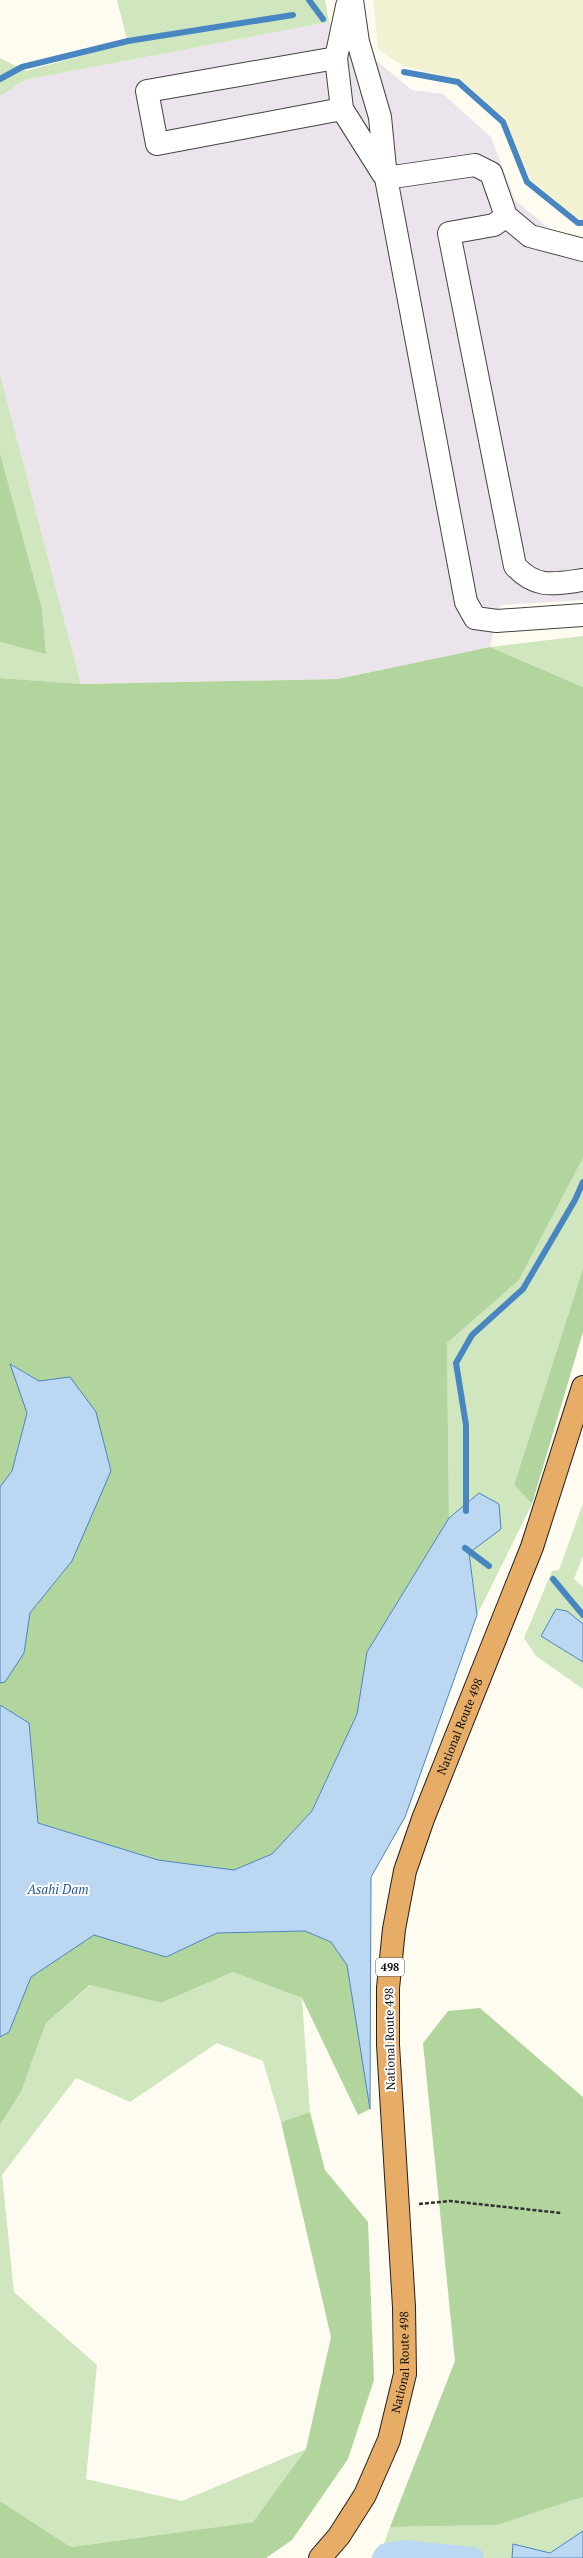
<svg xmlns="http://www.w3.org/2000/svg" width="583" height="2558" font-family="'PT Serif',serif">
<style>
.industrial{fill:#ece4ec}
.farmland{fill:#f2f2d3}
.green{fill:#cfe6be}
.forest{fill:#b2d59e}
.water{fill:#bbd7f1;stroke:#4886c1}
.lines{fill:none;stroke-linecap:round;stroke-linejoin:round}
.stream{stroke:#4886c1;stroke-width:6}
.canal{stroke:#bbd7f1;stroke-width:22}
.minor-casing{stroke:#424242;stroke-width:24}
.highway-casing{stroke:#202020;stroke-width:24}
.path{stroke:#313131;stroke-width:2.5;stroke-dasharray:4 2;stroke-linecap:butt}
.minor{stroke:#fff;stroke-width:22}
.highway{stroke:#e7ad66;stroke-width:22}
.labels{text-anchor:middle;stroke-width:4;stroke-linejoin:round;paint-order:stroke}
.shield{fill:#fff;stroke:#575757;stroke-width:1}
.shield-label{font-size:11px;font-weight:bold;fill:#0f0f0f}
.street-label{font-size:12px;fill:#0f0f0f;stroke:#fff}
.water-label{font-size:13px;font-style:italic;fill:#235995;stroke:#fff}
</style>
<rect width="100%" height="100%" fill="#fefcf1"/>
<path class="industrial" d="M 329,22 L 412,90 L 443,94 L 491,137 L 515,200 L 558,236 L 583,239 L 583,600 L 500,605 L 490,647 L 338,679 L 81,684 L 0,374 L 0,96 L 25,80 Z"/>
<path class="farmland" d="M 373,0 L 583,0 L 583,220 L 578,219 L 531,180 L 506,123 L 461,80 L 403,66 L 378,49 Z"/>
<path class="green" d="M 117,0 L 325,0 L 329,22 L 25,80 L 0,96 L 0,58 L 26,71 L 128,43 Z
M 0,374 L 81,684 L 0,678 L 0,642 L 46,653 L 42,608 L 0,453 Z
M 583,636 L 583,687 L 490,647 Z
M 583,1158 L 583,1268 L 514,1485 L 532,1504 L 477,1615 L 469,1553 L 500,1529 L 479,1493 L 449,1518 L 447,1343 L 519,1280 Z
M 583,1503 L 583,1556 L 574,1579 L 583,1587 L 583,1624 L 567,1611 L 541,1636 L 583,1662 L 583,1689 L 536,1656 L 524,1638 L 552,1571 L 559,1570 Z
M 233,1972 L 302,1998 L 310,2112 L 281,2122 L 263,2061 L 217,2043 L 130,2102 L 76,2078 L 2,2175 L 14,2292 L 97,2365 L 86,2479 L 182,2501 L 306,2449 L 253,2522 L 71,2547 L 0,2501 L 0,2125 L 21,2092 L 46,2023 L 91,1985 L 161,2003 Z
M 583,2497 L 583,2531 L 550,2553 L 513,2544 L 512,2558 L 379,2558 L 390,2527 L 497,2525 Z"/>
<path class="forest" d="M 0,453 L 42,608 L 46,654 L 0,642 Z
M 490,647 L 583,687 L 583,1158 L 519,1280 L 447,1343 L 449,1518 L 367,1652 L 357,1714 L 312,1811 L 272,1854 L 234,1870 L 158,1860 L 38,1823 L 29,1723 L 0,1705 L 0,1683 L 5,1681 L 24,1653 L 30,1613 L 72,1561 L 70,1377 L 39,1381 L 11,1364 L 27,1413 L 12,1471 L 0,1487 L 0,678 L 82,684 L 338,679 Z
M 583,1268 L 583,1332 L 532,1504 L 514,1485 Z
M 305,1931 L 331,1942 L 347,1965 L 370,2109 L 358,2115 L 302,1998 L 233,1972 L 161,2003 L 90,1985 L 46,2023 L 21,2092 L 0,2125 L 0,2037 L 9,2032 L 31,1977 L 94,1935 L 166,1957 L 217,1933 Z
M 480,2008 L 583,2097 L 583,2497 L 497,2525 L 390,2527 L 455,2361 L 423,2043 L 448,2011 Z
M 310,2112 L 325,2170 L 368,2222 L 374,2380 L 348,2459 L 292,2540 L 266,2558 L 0,2558 L 0,2501 L 71,2547 L 253,2522 L 306,2449 L 331,2337 L 281,2122 Z"/>
<path class="water" d="M 10,1364 L 39,1381 L 70,1377 L 96,1412 L 111,1471 L 72,1561 L 30,1613 L 24,1653 L 5,1682 L 0,1683 L 0,1487 L 12,1471 L 27,1413 Z
M 479,1493 L 499,1504 L 501,1529 L 469,1553 L 477,1615 L 405,1817 L 371,1877 L 370,2109 L 347,1965 L 331,1942 L 305,1931 L 217,1933 L 166,1957 L 94,1935 L 31,1977 L 9,2032 L 0,2037 L 0,1705 L 29,1723 L 38,1823 L 158,1860 L 234,1870 L 272,1854 L 312,1811 L 357,1714 L 367,1652 L 449,1518 Z
M 556,1609 L 567,1611 L 583,1624 L 583,1662 L 541,1636 Z
M 583,2531 L 583,2558 L 512,2558 L 513,2544 L 550,2553 Z"/>
<g class="lines">
<path class="stream" d="M 309,0 L 323,19
M 404,72 L 458,82 L 503,122 L 527,182 L 578,223 L 583,223
M 0,79 L 22,67 L 128,41 L 293,15
M 466,1511 L 466,1425 L 456,1363 L 472,1335 L 523,1289 L 575,1200 L 583,1182
M 465,1548 L 489,1566
M 553,1579 L 583,1615"/>
<path class="canal" d="M 383,2558 L 386,2554 L 403,2551 L 473,2558"/>
<g class="minor-casing">
<path id="minor" d="M 352,0 L 358,42 L 380,117 L 386,178 L 466,602 L 475,618 L 497,621 L 583,615
M 347,6 L 336,58 L 342,109 L 383,174
M 336,58 L 147,91 L 157,144 L 342,109
M 386,178 L 475,165 L 491,173 L 506,216 L 530,236 L 583,250
M 506,216 L 494,225 L 449,233 L 515,566 C 536,589 554,584 583,580"/>
</g>
<g class="highway-casing">
<g id="highway">
<path id="s1" d="M 320,2558 L 339,2536 L 365,2495 L 389,2440 L 405,2374 L 404,2307 L 388,2045 L 388,1988 L 394,1929 L 405,1871 L 423,1819 L 532,1547 L 583,1387"/>
</g>
</g>
<path class="path" d="M 419,2204 L 450,2201 L 561,2213"/>
<use href="#minor" class="minor"/>
<use href="#highway" class="highway"/>
</g>
<g class="labels">
<rect class="shield" x="376" y="1958" width="28" height="18" rx="3"/>
<g class="shield-label">
<text x="390" y="1971">498</text>
</g>
<g class="street-label">
<text dy="4" stroke="none"><textPath href="#s1" startOffset="865">National Route 498</textPath></text>
<text transform="translate(390 2039) rotate(-91)" y="4">National Route 498</text>
<text dy="4" stroke="none"><textPath href="#s1" startOffset="217">National Route 498</textPath></text>
</g>
<g class="water-label">
<text x="58" y="1894">Asahi Dam</text>
</g>
</g>
</svg>
